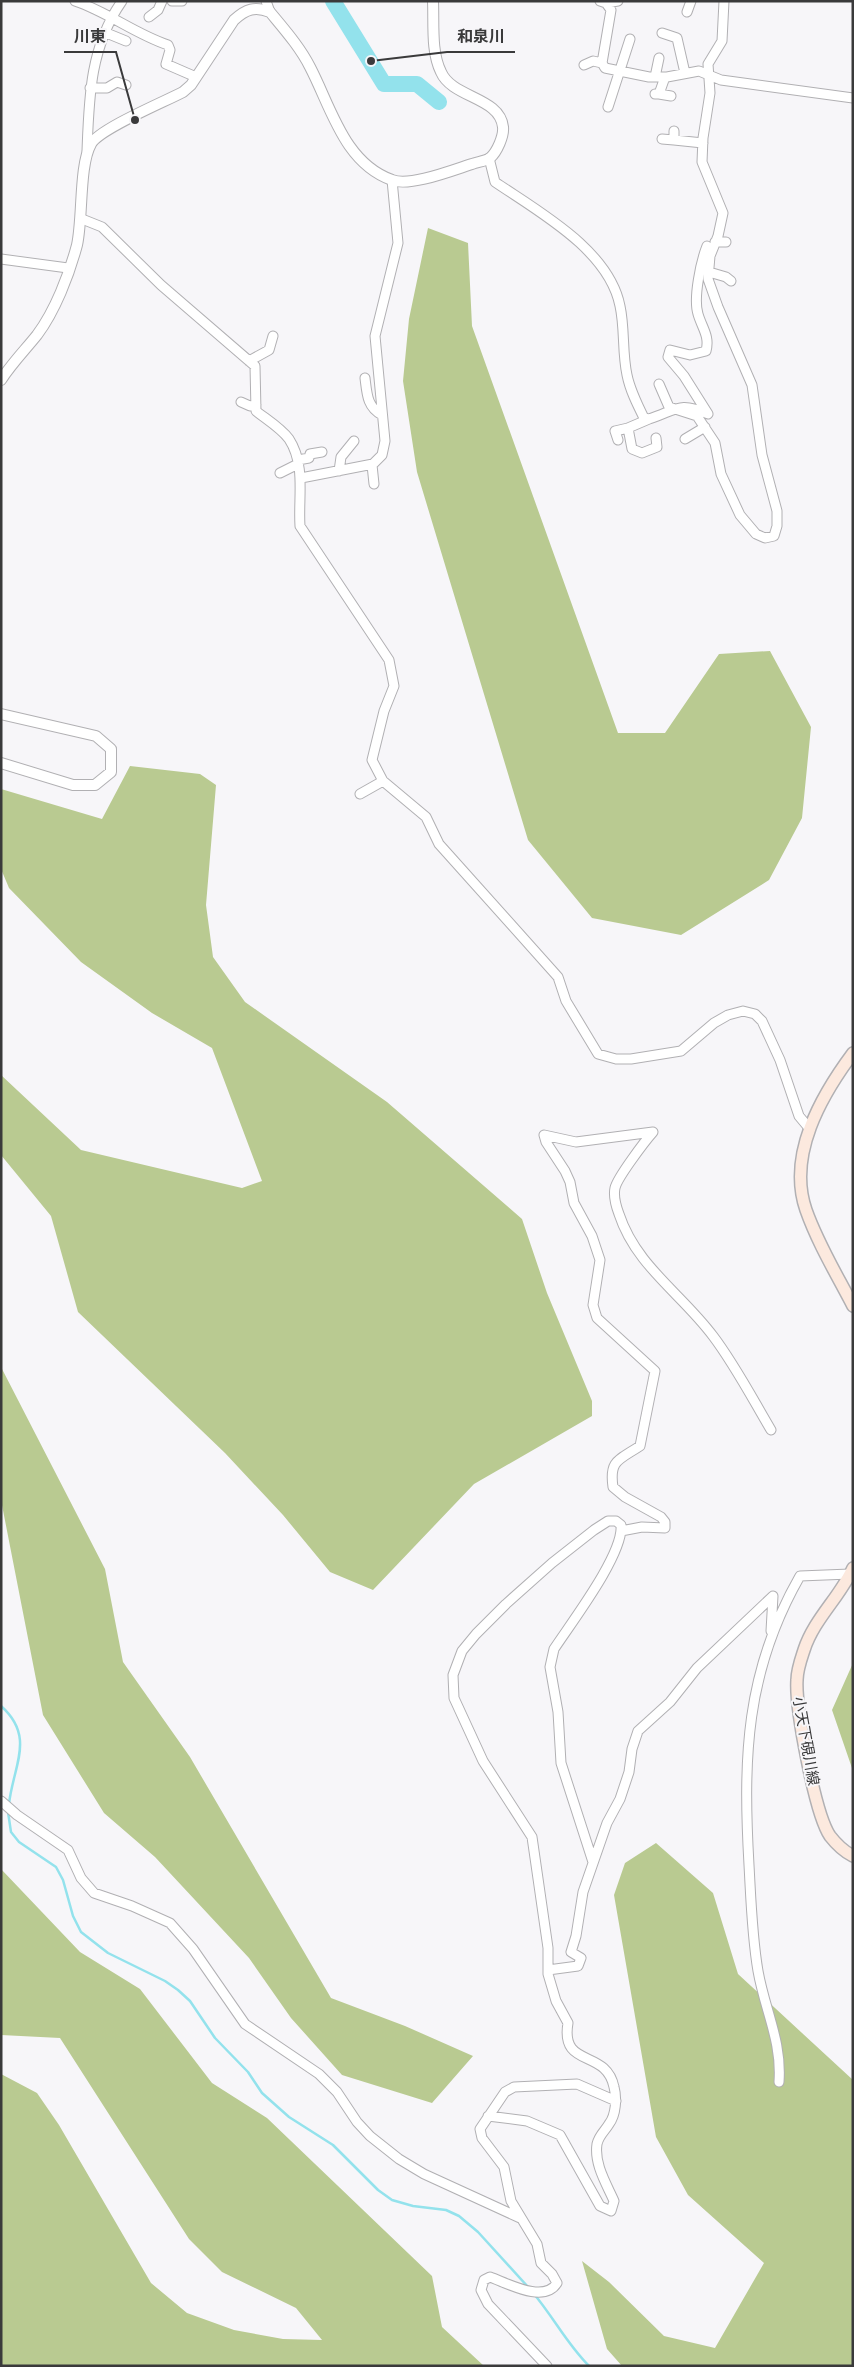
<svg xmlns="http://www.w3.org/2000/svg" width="854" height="2367" font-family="'PT Sans','Noto Sans JP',sans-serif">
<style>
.forest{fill:#b9ca91}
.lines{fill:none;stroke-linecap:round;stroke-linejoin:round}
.stream{stroke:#93e2ec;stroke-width:2.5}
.river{stroke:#93e2ec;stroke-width:16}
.minor-casing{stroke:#b1b0b3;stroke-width:11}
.tertiary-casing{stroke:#b1b0b3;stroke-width:12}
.secondary-casing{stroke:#b1b0b3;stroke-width:14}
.minor{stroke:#fff;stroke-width:9}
.tertiary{stroke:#fff;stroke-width:10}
.secondary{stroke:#fce9de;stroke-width:11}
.labels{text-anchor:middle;stroke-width:4;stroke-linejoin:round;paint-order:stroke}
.street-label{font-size:15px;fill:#3a3a3b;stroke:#f7f6f9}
.leader{fill:none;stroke:#3a3a3b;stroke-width:2}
.callout-dot{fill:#3a3a3b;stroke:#f7f6f9;stroke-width:2}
.callout-label{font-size:16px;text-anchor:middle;font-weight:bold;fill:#3a3a3b;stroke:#f7f6f9;stroke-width:4;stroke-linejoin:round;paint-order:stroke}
</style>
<rect width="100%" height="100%" fill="#f7f6f9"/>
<path class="forest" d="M 428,228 L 468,243 L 472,326 L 618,733 L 665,733 L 719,654 L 770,651 L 811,727 L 802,818 L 769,880 L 681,935 L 592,918 L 528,840 L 417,472 L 403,381 L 409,319 Z
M 130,766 L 200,774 L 216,785 L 206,905 L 213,957 L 245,1002 L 387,1102 L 522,1219 L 547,1293 L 592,1401 L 592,1416 L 474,1484 L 373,1590 L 330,1572 L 283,1515 L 225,1453 L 78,1312 L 51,1216 L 1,1155 L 1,1075 L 81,1150 L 242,1188 L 262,1181 L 212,1048 L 152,1013 L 81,962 L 9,888 L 1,869 L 1,789 L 102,819 Z
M 1,1367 L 105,1569 L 123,1662 L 190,1757 L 331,1998 L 405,2026 L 473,2056 L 432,2103 L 342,2075 L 291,2018 L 249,1958 L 155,1857 L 104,1813 L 43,1715 L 1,1500 Z
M 853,1663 L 853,1771 L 832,1710 Z
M 656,1843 L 713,1893 L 738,1974 L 853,2080 L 853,2366 L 622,2366 L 607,2349 L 582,2261 L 609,2282 L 664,2336 L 715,2348 L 764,2263 L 688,2195 L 656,2137 L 614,1895 L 625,1863 Z
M 1,1869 L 80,1952 L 140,1989 L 212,2083 L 267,2118 L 432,2276 L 442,2327 L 484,2366 L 1,2366 L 1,2074 L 37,2093 L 59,2125 L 151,2283 L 187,2313 L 234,2330 L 283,2339 L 322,2340 L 296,2308 L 222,2272 L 189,2239 L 60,2038 L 1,2035 Z"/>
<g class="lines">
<path class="stream" d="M 1,1706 C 36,1737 13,1766 9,1804
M 8,1812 L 11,1832 L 19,1842 L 56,1867 L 63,1880 L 73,1916 L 81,1932 L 108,1953 L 165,1981 L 178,1990 L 190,2001 L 215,2038 L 248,2072 L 262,2093 L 289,2117 L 333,2145 L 378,2190 L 392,2200 L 413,2206 L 446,2210 L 459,2216 L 478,2232 L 529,2288
M 534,2294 C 554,2318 567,2344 589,2366"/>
<path class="river" d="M 333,1 L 384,84 L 417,84 L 439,102"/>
<g class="minor-casing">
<path id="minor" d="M 75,1 C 108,12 135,34 168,45 L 170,50 L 166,64 L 196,77
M 172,1 L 182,1
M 266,1 L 270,12
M 600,1 L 606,3 L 611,10 L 602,63 L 605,68 L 649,77 L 667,77 L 699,71 L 721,80 L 853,98
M 606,3 L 618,1
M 687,12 L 691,1
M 149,17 L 158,10 L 162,1
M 104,32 L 126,41
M 662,33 L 677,38 L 685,73
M 584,65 L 593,61 L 602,63
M 655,77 L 659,58
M 90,88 L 107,88 L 117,82 L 126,85
M 655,94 L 659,94 L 665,77
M 659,94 L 671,96
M 608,107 L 630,39
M 674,131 L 674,140 L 703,143
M 662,139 L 674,140
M 87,151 C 89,97 90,47 122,1
M 489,158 L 495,182 C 539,212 609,250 620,306 C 625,329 622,352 627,375 C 630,390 637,404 644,418 L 649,419 C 677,410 679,401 708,414 L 684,376 L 668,357 L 670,350 L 690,355 L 706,351 C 710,336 702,328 698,314 C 693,298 701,261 707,246
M 82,219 L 102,227 L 161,285 L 255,366 L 256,411 C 266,419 281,428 289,439 C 306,465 298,498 300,526 L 389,660 L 394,686 L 384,711 L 372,760 L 383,781 L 426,817 L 439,844 L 558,977 L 566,1001 L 598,1054 L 616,1059 L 631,1059 L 681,1051 L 714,1023 L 728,1015 L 743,1011 L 755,1014 L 762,1021 L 780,1060 L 799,1116 L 809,1128
M 715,242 L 726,242
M 1,259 L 68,268
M 709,272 L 726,277 L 731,281
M 249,361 L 269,350 L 273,336
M 365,378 C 367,394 367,407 382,415
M 659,384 L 669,407 L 697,416 L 715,443 L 721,474 L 740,515 L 756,534 L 765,538 L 774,536 L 777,526 L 777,511 L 762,455 L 752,385 L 718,307 L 708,279 L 710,256 L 718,236 L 723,213 L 702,162 L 703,138 L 710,93 L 708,64 L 722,41 L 724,1
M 241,402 L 250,406 L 256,405
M 649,419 L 628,428 L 632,449 L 642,453 L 657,447 L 656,438
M 685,439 L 705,427
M 618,440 L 615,431 L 628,428
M 298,460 L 309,458 L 310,454 L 322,452
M 372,465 L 374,484
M 339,471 L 341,457 L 354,441
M 280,473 L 298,464
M 301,478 L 373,464 L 382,455 L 385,441 L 375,336 L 398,243 L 392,180
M 360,794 L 383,781
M 621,1531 L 642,1527 L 665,1528 L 665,1522 L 661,1517 L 625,1497 L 613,1487 C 609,1460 619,1460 640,1446 L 655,1371 L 597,1318 L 593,1305 L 600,1260 L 592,1236 L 574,1203 L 570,1182 L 565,1171 L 546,1142 L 544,1135 L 576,1142 L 653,1132 C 645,1141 617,1178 615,1188 C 613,1197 616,1206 619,1214 C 636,1266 682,1294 713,1336 C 735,1365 752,1398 771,1430
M 771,1631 L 773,1596
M 1,1801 L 17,1815 L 68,1850 L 81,1878 L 94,1893 L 132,1906 L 170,1923 L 193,1949 L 245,2024 L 319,2074 L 337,2092 L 357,2122 L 370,2136 L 399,2159 L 424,2174 L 520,2218
M 548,1970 L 578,1966 L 581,1958 L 571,1952 L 576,1936 L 583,1892 L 607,1823 L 620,1799 L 629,1772 L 632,1749 L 638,1731 L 670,1702 L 697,1668 L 773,1596
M 779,2082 C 782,2041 765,2011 758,1971 C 752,1936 751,1901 749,1865 C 743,1759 745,1672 800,1576 L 850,1574
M 488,2116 L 527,2121 L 560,2135 L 600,2206 L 611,2211 L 614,2201 C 606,2183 594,2164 597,2144 C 599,2135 605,2131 609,2124 C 616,2115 617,2098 614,2087 C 606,2048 560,2069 568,2023 L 556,2001 L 548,1974 L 548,1948 L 532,1837 L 483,1761 L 454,1698 L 453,1675 L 462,1651 L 476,1634 L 506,1604 L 552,1563 L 594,1530 L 608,1521 L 616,1521 L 621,1525 C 624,1554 571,1623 554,1649 L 550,1667 L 558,1712 L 561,1763 L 593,1862
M 547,2366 L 488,2304 L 481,2290 L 484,2280 L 490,2277 C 507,2283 544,2304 557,2283 L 552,2274 L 541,2263 L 537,2244 L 511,2201 L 504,2167 L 482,2138 L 480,2129 L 505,2092 L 514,2087 L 577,2084 L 616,2101"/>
</g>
<g class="tertiary-casing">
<path id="tertiary" d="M 1,380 C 12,363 25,350 37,335 C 55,311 69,275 77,245 C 83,218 79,165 91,144 C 99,129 164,102 183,92 L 191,85 L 234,20 C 246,9 255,6 270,12 C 284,29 300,47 310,67 C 331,107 344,163 392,180 C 410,187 453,170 472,164 C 477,162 486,161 490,158 C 497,152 504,136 503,127 C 500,97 452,98 441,72 C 431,52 434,24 433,1
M 1,714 L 96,736 L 111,749 L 111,772 L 95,785 L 73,785 L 1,763"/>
</g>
<g class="secondary-casing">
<path id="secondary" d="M 853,1053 C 821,1096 787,1155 806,1210 C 818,1244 837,1275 853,1306
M 853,1568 C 840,1597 814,1619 804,1650 C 801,1659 797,1670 797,1680 C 795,1707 815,1814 830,1836 C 837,1845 843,1851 853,1856"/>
</g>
<use href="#minor" class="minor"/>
<use href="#tertiary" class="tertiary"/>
<use href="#secondary" class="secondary"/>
</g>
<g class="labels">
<g class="street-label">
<text transform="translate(806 1741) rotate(80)" y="5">小天下硯川線</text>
</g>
</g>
<path class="leader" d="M135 120L116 52H64M371 61L447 52H515"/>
<g class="callout-dot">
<circle cx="135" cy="120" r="5"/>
<circle cx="371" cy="61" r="5"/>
</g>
<g class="callout-label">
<text x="90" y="42">川東</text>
<text x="481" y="42">和泉川</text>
</g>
<rect width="854" height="2367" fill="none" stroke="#3a3a3b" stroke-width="5"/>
</svg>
